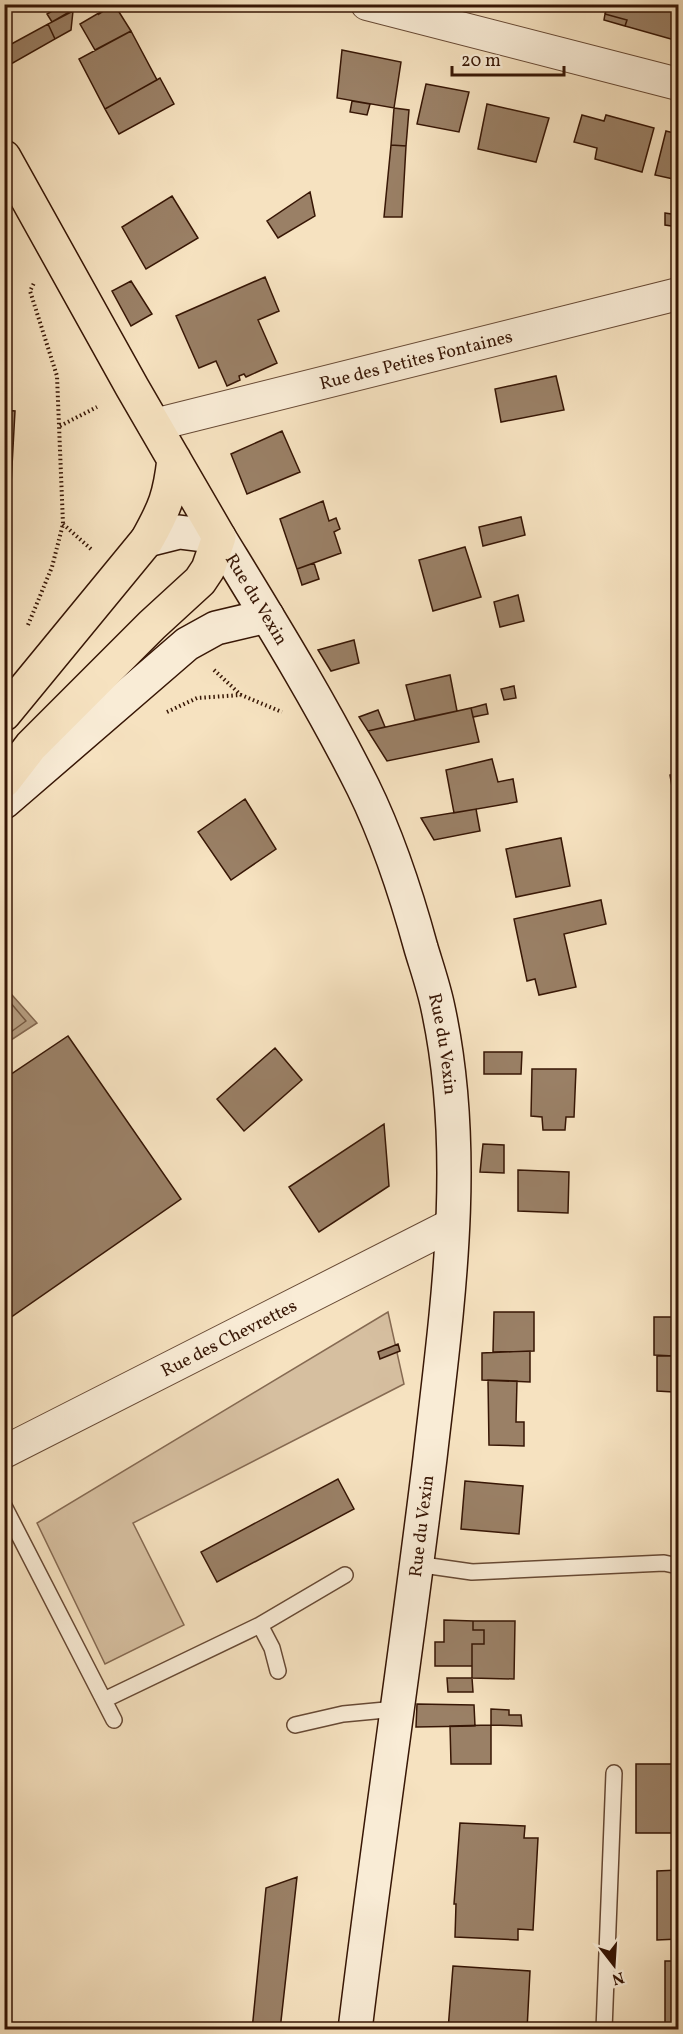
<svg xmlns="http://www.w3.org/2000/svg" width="683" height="2034" font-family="Vollkorn,serif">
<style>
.green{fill:#d6bfa0;stroke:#866a52;stroke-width:1.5}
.water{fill:#b59d80;stroke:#83674f;stroke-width:1.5}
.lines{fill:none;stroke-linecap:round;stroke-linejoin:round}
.shore{stroke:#765a42;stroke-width:1.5}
.building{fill:#9a8066;stroke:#371605;stroke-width:1.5}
.service-casing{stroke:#674934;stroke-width:18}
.minor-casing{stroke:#674934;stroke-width:34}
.secondary-casing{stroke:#371605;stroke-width:36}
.primary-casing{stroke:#371605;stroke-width:36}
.path{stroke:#371605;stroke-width:4;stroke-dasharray:1.5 3;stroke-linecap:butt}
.service{stroke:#f9ecd6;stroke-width:15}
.minor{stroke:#f9ecd6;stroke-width:32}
.secondary{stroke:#f9ecd6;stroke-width:33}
.primary{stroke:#f6e2c0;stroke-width:33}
.labels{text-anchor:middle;stroke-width:5;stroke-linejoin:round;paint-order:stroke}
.street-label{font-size:18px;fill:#371605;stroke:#f9ecd6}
</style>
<rect width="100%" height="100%" fill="#f6e2c0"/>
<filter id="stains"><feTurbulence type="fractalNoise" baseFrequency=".00333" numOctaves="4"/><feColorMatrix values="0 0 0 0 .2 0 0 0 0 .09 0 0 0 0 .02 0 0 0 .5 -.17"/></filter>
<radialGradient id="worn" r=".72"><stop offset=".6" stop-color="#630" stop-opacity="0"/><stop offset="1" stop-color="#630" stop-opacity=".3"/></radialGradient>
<path class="green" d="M 388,1312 L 404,1384 L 133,1523 L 184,1625 L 105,1664 L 37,1523 Z"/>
<path class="water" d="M 4,986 L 37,1023 L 5,1044 L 4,1044 Z"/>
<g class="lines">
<path class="shore" d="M 4,995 L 26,1021 L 4,1037"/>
</g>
<path class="building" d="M 64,4 L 68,4 L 71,11 L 52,22 L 47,14 Z
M 100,4 L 114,4 L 99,14 Z
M 114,4 L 131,31 L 95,50 L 80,24 Z
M 608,4 L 678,4 L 678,41 L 625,26 L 627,20 L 605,14 Z
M 73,11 L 71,30 L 55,39 L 48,24 Z
M 605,14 L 627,20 L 625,26 L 604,20 Z
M 48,24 L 55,39 L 4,68 L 4,48 Z
M 131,31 L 157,80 L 105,109 L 79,59 Z
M 342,50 L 401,62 L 394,108 L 337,98 Z
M 160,78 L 174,104 L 119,134 L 105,109 Z
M 426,84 L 469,92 L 459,132 L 417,124 Z
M 352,101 L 370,104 L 367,115 L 350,112 Z
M 487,104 L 549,118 L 536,162 L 478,149 Z
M 394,108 L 409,110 L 406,146 L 391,145 Z
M 582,115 L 604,121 L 606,115 L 654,128 L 642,172 L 595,159 L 597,148 L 574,142 Z
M 666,131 L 678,134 L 678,180 L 655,175 Z
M 391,145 L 406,146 L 402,217 L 384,217 Z
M 310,192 L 315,216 L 278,238 L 267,221 Z
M 172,196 L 198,238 L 146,269 L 122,227 Z
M 665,213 L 678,215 L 678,227 L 665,225 Z
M 265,277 L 279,311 L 258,320 L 277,363 L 246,377 L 244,374 L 239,376 L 240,380 L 227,386 L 216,361 L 199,368 L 176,316 Z
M 131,281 L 152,314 L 131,326 L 112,291 Z
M 556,376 L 564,410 L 501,422 L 495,389 Z
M 4,410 L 15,411 L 4,613 Z
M 282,431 L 300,472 L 247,494 L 231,454 Z
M 323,501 L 329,521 L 336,518 L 340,529 L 334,532 L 341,553 L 297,569 L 280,519 Z
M 678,516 L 678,554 L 673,517 Z
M 521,517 L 525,535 L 483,546 L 479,527 Z
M 465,547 L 481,597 L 433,611 L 419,560 Z
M 314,563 L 319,579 L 302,585 L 297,569 Z
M 518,595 L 524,621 L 500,627 L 494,602 Z
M 354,640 L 359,663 L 331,671 L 318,650 Z
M 450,675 L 457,711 L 415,720 L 406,685 Z
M 514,686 L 516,698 L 504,700 L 501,689 Z
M 486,704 L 488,714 L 473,717 L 471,708 Z
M 471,708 L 479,742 L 387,761 L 368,731 Z
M 378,710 L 385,727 L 368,731 L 359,717 Z
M 492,759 L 498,782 L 513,779 L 517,802 L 454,813 L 446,770 Z
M 678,773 L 678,809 L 676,810 L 670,775 Z
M 245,799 L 276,849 L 231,880 L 198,832 Z
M 476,809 L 480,831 L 434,840 L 421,818 Z
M 561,838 L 570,886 L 516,897 L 506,849 Z
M 601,900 L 606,924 L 564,934 L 576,987 L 539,995 L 535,979 L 527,981 L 514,919 Z
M 68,1036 L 181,1199 L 4,1322 L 4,1079 Z
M 275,1048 L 302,1080 L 244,1131 L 217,1099 Z
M 484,1052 L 522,1052 L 521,1074 L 484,1074 Z
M 532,1069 L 576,1069 L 574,1117 L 566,1117 L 565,1130 L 543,1130 L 542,1117 L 531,1116 Z
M 384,1124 L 389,1186 L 319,1232 L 289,1187 Z
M 483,1144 L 504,1145 L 504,1173 L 480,1172 Z
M 518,1170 L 569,1172 L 568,1213 L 518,1211 Z
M 494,1312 L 534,1312 L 534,1351 L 493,1352 Z
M 654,1317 L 674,1317 L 674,1356 L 654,1355 Z
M 398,1344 L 400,1351 L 380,1359 L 378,1352 Z
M 530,1351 L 530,1382 L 482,1380 L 482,1353 Z
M 657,1356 L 674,1356 L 673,1392 L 657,1391 Z
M 488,1380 L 517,1381 L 516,1422 L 524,1422 L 524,1446 L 489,1445 Z
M 338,1479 L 354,1509 L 217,1582 L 201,1552 Z
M 465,1481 L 523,1486 L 519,1534 L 461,1529 Z
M 444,1620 L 473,1621 L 473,1630 L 484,1630 L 484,1644 L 472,1644 L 472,1666 L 435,1666 L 435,1642 L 444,1642 Z
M 473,1621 L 515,1621 L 514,1679 L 472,1678 L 472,1644 L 484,1644 L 484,1630 L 473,1630 Z
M 447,1678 L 472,1678 L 473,1692 L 448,1692 Z
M 417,1704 L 474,1705 L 475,1726 L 416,1727 Z
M 491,1709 L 509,1710 L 509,1715 L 521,1715 L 522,1726 L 491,1725 Z
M 491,1725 L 491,1764 L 451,1764 L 450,1726 Z
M 636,1764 L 678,1764 L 678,1833 L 636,1833 Z
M 460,1823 L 525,1826 L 524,1838 L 538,1838 L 533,1930 L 518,1929 L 518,1940 L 455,1937 L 456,1904 L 454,1904 Z
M 678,1870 L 678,1939 L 657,1940 L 657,1871 Z
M 297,1877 L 280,2030 L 252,2030 L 266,1888 Z
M 665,1961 L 678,1961 L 678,2030 L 665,2030 Z
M 453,1966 L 530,1971 L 527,2030 L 448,2030 Z"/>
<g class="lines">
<g class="service-casing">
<path id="service" d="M 4,1506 L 114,1720
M 416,1564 L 472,1572 L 664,1563 L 678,1566
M 278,1671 L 272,1648 L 260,1625 L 345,1575
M 104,1700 L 260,1625
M 295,1725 L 343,1714 L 396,1709
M 604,2030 L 614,1773"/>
</g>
<g class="minor-casing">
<g id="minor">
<path d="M 367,4 L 678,84"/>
<path id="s1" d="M 154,425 L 678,294"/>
<path id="s2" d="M 4,1452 L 453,1224"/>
</g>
</g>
<g class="secondary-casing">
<g id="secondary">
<path id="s3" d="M 147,540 L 179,532 L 219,537 C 269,619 320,701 363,787 C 388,838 406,893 421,948 C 427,968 434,988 438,1008 C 470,1156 447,1309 430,1458 C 407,1648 378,1839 355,2030"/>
<path d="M 4,802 L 187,644 L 216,628 L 267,616"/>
</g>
</g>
<g class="primary-casing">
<path id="primary" d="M 4,157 L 132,387 L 219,537 L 208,569 L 200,581 L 152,625 L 31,746 L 4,781
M 4,714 L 147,540 C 165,508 170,495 174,459"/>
</g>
<path class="path" d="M 60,426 L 97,407
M 63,524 L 92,550
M 28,625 L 52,567 L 63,524 L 57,376 L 30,291 L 34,283
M 214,670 L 241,695
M 167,712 L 197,698 L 241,695 L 282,712"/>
<use href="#service" class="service"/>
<use href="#minor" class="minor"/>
<use href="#secondary" class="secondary"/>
<use href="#primary" class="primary"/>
</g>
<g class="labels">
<g class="street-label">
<text dy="6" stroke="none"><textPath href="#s1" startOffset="270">Rue des Petites Fontaines</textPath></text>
<text dy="6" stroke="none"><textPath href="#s3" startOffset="146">Rue du Vexin</textPath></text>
<text dy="6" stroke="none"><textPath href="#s3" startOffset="632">Rue du Vexin</textPath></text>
<text dy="6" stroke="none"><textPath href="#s2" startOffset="252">Rue des Chevrettes</textPath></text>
<text transform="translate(421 1526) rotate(-83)" y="6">Rue du Vexin</text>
</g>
</g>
<rect width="683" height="2034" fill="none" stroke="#f6e2c0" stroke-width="24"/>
<rect x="6" y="6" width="671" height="2022" fill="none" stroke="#371605" stroke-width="3"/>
<rect x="12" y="12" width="659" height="2010" fill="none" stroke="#371605" stroke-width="1.5"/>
<g transform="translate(614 1965) rotate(163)" stroke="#f9ecd6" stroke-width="4.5" paint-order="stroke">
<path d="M0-4.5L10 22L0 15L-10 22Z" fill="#371605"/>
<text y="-9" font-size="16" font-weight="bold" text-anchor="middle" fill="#371605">N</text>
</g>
<path d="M452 66v9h112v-9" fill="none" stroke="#371605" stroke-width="3"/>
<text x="461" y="66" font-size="18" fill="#371605" stroke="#f9ecd6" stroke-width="4.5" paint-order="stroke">20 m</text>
<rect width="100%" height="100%" filter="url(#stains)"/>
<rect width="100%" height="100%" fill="url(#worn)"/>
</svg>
